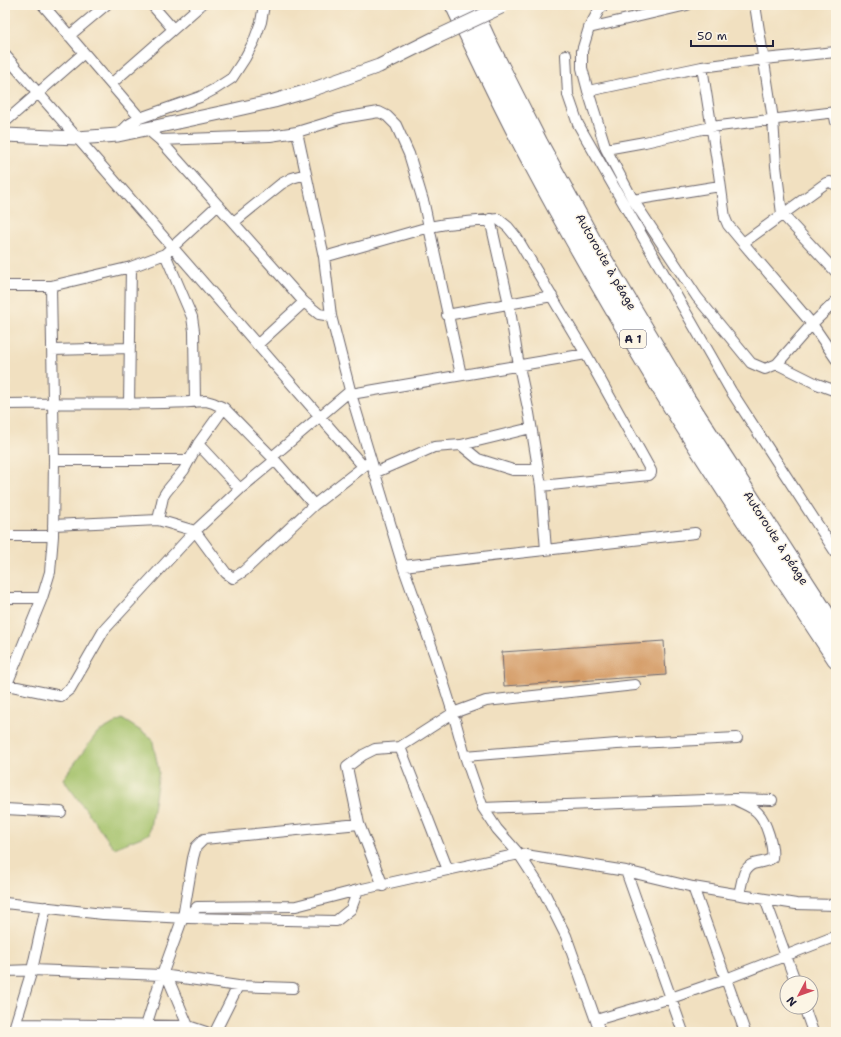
<svg xmlns="http://www.w3.org/2000/svg" width="841" height="1037" font-family="'Shantell Sans',sans-serif">
<style>
.green{fill:#a3c169;stroke:#627252}
.building{fill:#d49b66}
.lines{fill:none;stroke-linecap:round;stroke-linejoin:round}
.street-casing{stroke:#6a646a;stroke-width:12}
.secondary-casing{stroke:#6a646a;stroke-width:15}
.highway-casing{stroke:#6a646a;stroke-width:19}
.street{stroke:#fff;stroke-width:10}
.secondary{stroke:#fff;stroke-width:13}
.highway{stroke:#fff;stroke-width:17}
.secondary-bridge-casing{stroke:#6a646a;stroke-width:15;stroke-linecap:butt}
.secondary-bridge{stroke:#fff;stroke-width:13}
.labels{text-anchor:middle;stroke-width:3;stroke-linejoin:round;paint-order:stroke}
.shield{fill:#fcf5e5;stroke:#63616e;stroke-width:1}
.shield-label{font-size:11px;font-weight:bold;fill:#22223b}
.street-label{font-size:12px;fill:#22223b;stroke:#fcf5e5}
</style>
<rect width="100%" height="100%" fill="#fcf5e5"/>
<filter id="ink" filterUnits="userSpaceOnUse"><feTurbulence type="fractalNoise" baseFrequency=".025" numOctaves="2"/><feDisplacementMap in="SourceGraphic" scale="8" xChannelSelector="R" yChannelSelector="G"/><feConvolveMatrix kernelMatrix="1 2 1 2 8 2 1 2 1" color-interpolation-filters="sRGB"/></filter>
<filter id="wash" filterUnits="userSpaceOnUse"><feTurbulence type="fractalNoise" baseFrequency=".012" numOctaves="4" result="noise"/><feDisplacementMap in="SourceGraphic" scale="16" xChannelSelector="R" yChannelSelector="G"/><feGaussianBlur stdDeviation="0.9" result="paint"/><feColorMatrix in="noise" values="0 0 0 0 0 0 0 0 0 0 0 0 0 0 0 0 0 1.4 0 .05"/><feComposite in="paint" operator="in"/></filter>
<g filter="url(#wash)">
<rect width="100%" height="100%" fill="#f1e0c0"/>
<path class="green" d="M 122,719 L 152,738 L 159,772 L 149,834 L 114,848 L 63,779 L 97,733 Z"/>
<g id="blocks">
<path class="building" d="M 664,641 L 666,675 L 504,686 L 502,652 Z"/>
</g>
</g>
<g filter="url(#ink)">
<use href="#blocks" fill-opacity="0" stroke="#6a646a" stroke-width="1"/>
<g class="lines">
<g class="street-casing">
<path id="street" d="M 43,5 L 140,118
M 152,5 L 173,29
M 604,5 L 599,10 L 589,28 L 582,51 L 582,68 L 588,91 L 606,149 L 633,200 L 697,297 L 751,363 L 765,369 L 777,364 L 812,324 L 836,301
M 755,5 L 773,119 L 776,166 L 782,214 L 836,272
M 589,28 L 687,5
M 69,36 L 106,5
M 5,55 L 363,466
M 566,55 L 568,95 L 578,124 L 731,391 L 836,553
M 702,67 L 719,174 L 725,218 L 728,225 L 743,243 L 812,324 L 836,359
M 111,84 L 201,5
M 588,91 L 702,67 L 764,59 L 836,52
M 834,112 L 836,122
M 5,122 L 84,53
M 147,129 L 160,140 L 270,136 L 297,132 L 324,257 L 331,316 L 351,394 L 403,566 L 436,659 L 453,713 L 465,756 L 483,808 L 497,829 L 519,854 L 545,894 L 566,936 L 600,1032
M 297,132 L 343,118 L 379,112 L 387,116 L 396,125 L 409,154 L 424,204 L 461,375
M 118,135 L 128,125 L 140,118 L 200,97 L 215,89 L 232,78 L 245,58 L 254,41 L 261,22 L 264,5
M 160,140 L 304,302 L 319,314 L 331,316
M 606,149 L 645,142 L 711,127 L 836,112
M 633,200 L 720,186
M 490,219 L 509,304 L 519,366 L 529,413 L 541,486 L 546,550
M 234,222 L 281,184 L 292,178 L 306,174
M 743,243 L 826,183 L 830,182 L 836,185
M 165,254 L 192,317 L 194,331 L 195,402
M 324,257 L 429,227 L 446,224 L 498,219 L 508,227 L 517,238 L 586,354 L 651,471 L 651,473 L 649,475 L 541,486
M 5,286 L 51,286 L 131,267 L 165,254 L 218,205
M 447,315 L 552,296
M 257,345 L 304,302
M 52,350 L 130,348
M 777,364 L 817,384 L 836,391
M 351,394 L 586,354
M 5,404 C 72,402 139,406 206,401 L 213,403 L 224,408 L 272,457 L 314,505
M 129,404 L 131,267
M 224,408 L 198,444 L 184,470 L 166,492 L 163,497 L 158,520 L 195,531 L 226,573 L 233,578 L 244,571 L 314,505 L 368,463
M 198,444 L 240,489
M 461,445 L 531,428
M 272,457 L 350,391
M 54,460 L 189,460
M 374,473 L 434,447 L 461,445 L 478,459 L 513,470 L 538,470
M 53,525 L 158,520
M 5,536 L 53,536
M 403,566 L 695,533
M 5,598 L 42,598
M 7,685 L 61,696 L 70,689 L 104,630 L 195,531 L 240,489 L 275,460
M 5,689 L 42,598 L 50,572 L 53,536 L 54,460 L 51,286
M 400,747 L 448,870
M 465,756 L 617,744 L 737,738
M 736,800 C 743,804 753,807 758,813 C 766,821 774,847 772,858 C 768,861 763,862 757,863 C 742,865 743,881 739,894
M 483,808 L 734,799 L 772,800
M 5,809 L 61,812
M 626,871 L 683,1032
M 383,886 L 359,824 L 347,767 L 363,755 L 375,749 L 400,747 L 453,713 L 486,701 L 635,685
M 693,887 L 745,1032
M 765,899 L 796,983
M 5,903 L 103,914 L 188,918 L 336,921 L 351,909 L 358,890
M 188,918 L 197,907 L 296,906 L 358,890 L 519,854 L 626,871 L 693,887 L 765,899 L 796,904 L 836,905
M 5,971 L 32,970 L 162,975 L 238,986 L 293,988
M 167,976 L 188,1026
M 804,1007 L 813,1032
M 596,1020 L 671,998 L 726,979 L 836,936
M 16,1024 L 188,1026 L 206,1032
M 146,1026 L 162,975 L 183,917 L 193,858 L 196,847 L 204,839 L 359,824
M 13,1032 L 32,970 L 46,907
M 215,1032 L 238,986"/>
</g>
<g class="secondary-casing">
<path id="secondary" d="M 5,135 L 77,138 L 118,135 L 225,112 L 274,101 L 308,91 L 379,66 L 437,37"/>
</g>
<g class="highway-casing">
<path id="highway" d="M 454,5 C 469,37 484,69 500,101 C 552,206 611,307 672,407 C 725,492 781,575 836,659
M 471,5 L 489,44 L 539,143 L 592,240 L 687,400 L 836,630"/>
</g>
<use href="#street" class="street"/>
<use href="#secondary" class="secondary"/>
<use href="#highway" class="highway"/>
<g class="secondary-bridge-casing">
<path id="secondary-bridge" d="M 437,37 L 501,7"/>
</g>
<use href="#secondary-bridge" class="secondary-bridge"/>
</g>
</g>
<g class="labels">
<rect class="shield" x="620" y="330" width="26" height="18" rx="3"/>
<g class="shield-label">
<text x="633" y="343">A 1</text>
</g>
<g class="street-label">
<text transform="translate(606 262) rotate(60)" y="4">Autoroute à péage</text>
<text transform="translate(776 538) rotate(57)" y="4">Autoroute à péage</text>
</g>
</g>
<rect width="841" height="1037" fill="none" stroke="#fcf5e5" stroke-width="20"/>
<g transform="translate(799 995) rotate(229)"><circle r="19" fill="#fcf5e5" stroke="#a5a1a1"/>
<path d="M0-3L7 15L0 10L-7 15Z" fill="#d1495b"/>
<text y="-6" font-size="11" font-weight="bold" text-anchor="middle" fill="#22223b">N</text>
</g>
<path d="M691 40v6h82v-6" fill="none" stroke="#22223b" stroke-width="2"/>
<text x="697" y="40" font-size="12" fill="#22223b" stroke="#fcf5e5" stroke-width="3" paint-order="stroke">50 m</text>
</svg>
